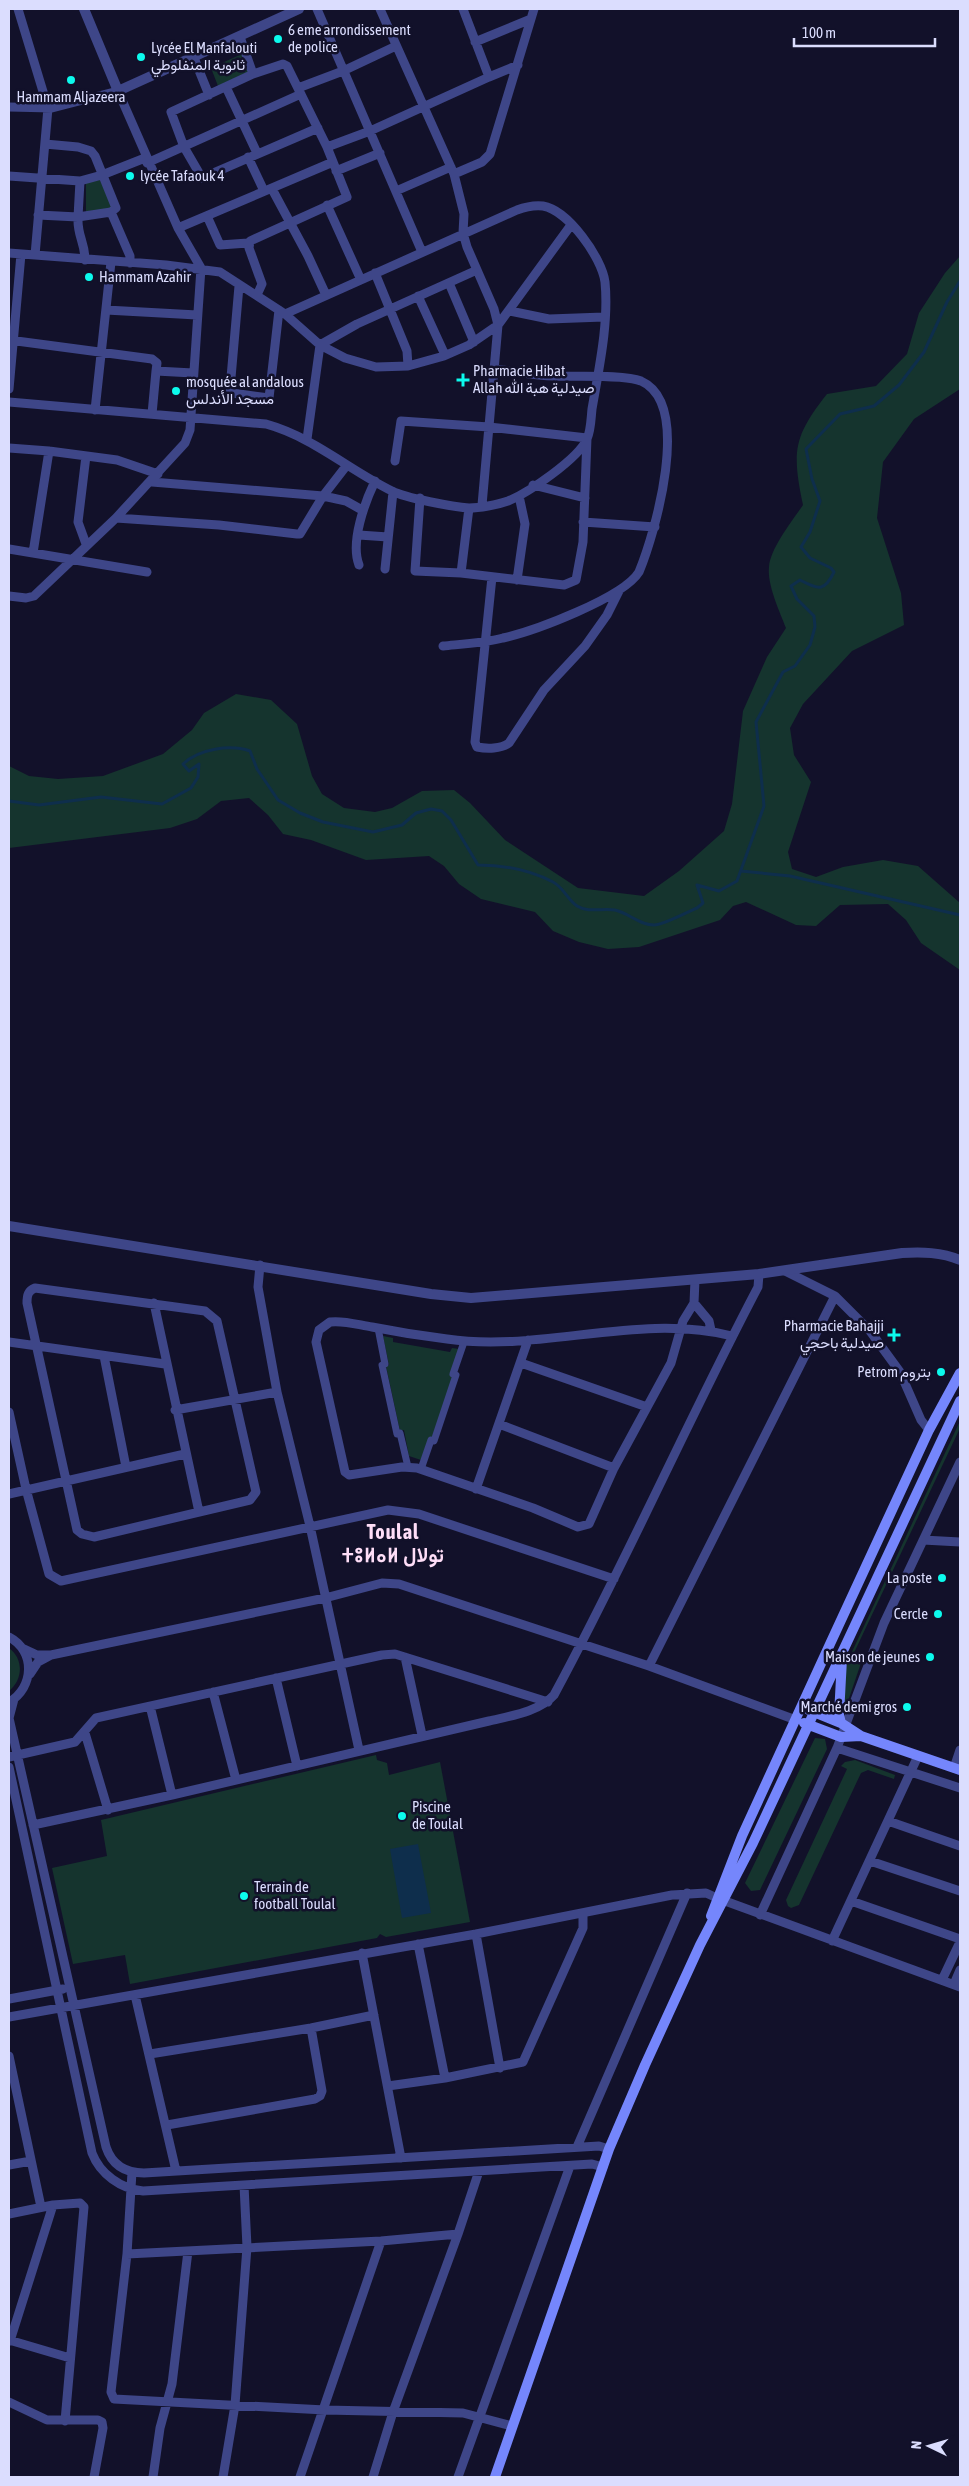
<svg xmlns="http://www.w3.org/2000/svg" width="969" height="2486" font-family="'Asap Condensed',Vazirmatn,'Noto Sans Tifinagh',sans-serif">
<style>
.green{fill:#15342e}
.water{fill:#0e2e4c}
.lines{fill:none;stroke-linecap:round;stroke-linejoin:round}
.stream{stroke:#0e2e4c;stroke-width:3}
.pedestrian{stroke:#3e4688;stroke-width:7}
.minor{stroke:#3e4688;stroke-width:9}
.tertiary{stroke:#3e4688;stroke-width:10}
.secondary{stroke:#7586fc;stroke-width:10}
.poi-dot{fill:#0cfaed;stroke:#12112a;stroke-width:2}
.labels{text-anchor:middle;stroke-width:5;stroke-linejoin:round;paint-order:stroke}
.poi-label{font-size:15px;fill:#dbddfe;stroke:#12112a;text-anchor:start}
.district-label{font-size:20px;font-weight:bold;letter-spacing:1px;fill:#feddf7;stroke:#12112a}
</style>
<rect width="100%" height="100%" fill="#12112a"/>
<path class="green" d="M 244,53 L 252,70 L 218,86 L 211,68 Z
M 100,180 L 112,207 L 86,217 L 86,182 Z
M 960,256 L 960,389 L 914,419 L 883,462 L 877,518 L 901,593 L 904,625 L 852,651 L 803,704 L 790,728 L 794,755 L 811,782 L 788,852 L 792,869 L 816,877 L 843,867 L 883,860 L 918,866 L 960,903 L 960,970 L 921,943 L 906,920 L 888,904 L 840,905 L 816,926 L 796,925 L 746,902 L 733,906 L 720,920 L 639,947 L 608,949 L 579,942 L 553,931 L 535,912 L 481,899 L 459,884 L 444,866 L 429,856 L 366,860 L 311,840 L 283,834 L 268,815 L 249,798 L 221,801 L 197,819 L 170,828 L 9,848 L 9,766 L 29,776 L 58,779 L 103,776 L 163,754 L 192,730 L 204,713 L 236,694 L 271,700 L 297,724 L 312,776 L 322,794 L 344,808 L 375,812 L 392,808 L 422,791 L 454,790 L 470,803 L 505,840 L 578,888 L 644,896 L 679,871 L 724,831 L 732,804 L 743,711 L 767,657 L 786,628 C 780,612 767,585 769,567 C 770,549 792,521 803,505 C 792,452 793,437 827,394 L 876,386 L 907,354 L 919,313 L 945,273 Z
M 383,1336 L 393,1338 L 393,1342 L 450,1352 L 452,1348 L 459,1349 L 450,1376 L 453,1377 L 432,1438 L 429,1437 L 421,1460 L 409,1456 L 404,1430 L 400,1431 L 386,1366 L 389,1365 Z
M 960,1421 L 960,1428 L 853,1655 L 862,1660 L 844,1713 L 846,1667 L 850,1656 Z
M 9,1648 C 24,1659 23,1680 9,1691 Z
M 815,1738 L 825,1739 L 827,1749 L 760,1890 L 751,1891 L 745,1883 Z
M 376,1755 L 377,1760 L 387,1763 L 389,1775 L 440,1762 L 470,1922 L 386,1937 L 380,1934 L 377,1938 L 130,1984 L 125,1955 L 73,1964 L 52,1868 L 107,1856 L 101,1820 Z
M 855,1760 L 895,1775 L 894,1779 L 868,1770 L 861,1773 L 799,1905 L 791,1908 L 788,1906 L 786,1900 L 847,1769 L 841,1766 L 845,1762 Z"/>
<path class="water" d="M 418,1844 L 431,1913 L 402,1918 L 390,1849 Z"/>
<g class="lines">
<path class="stream" d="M 9,801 L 39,805 L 101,797 L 162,804 L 191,788 L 198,777 L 199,764 L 189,771 L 183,764 C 199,749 230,744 250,751 L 257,769 L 278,800 L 300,813 L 323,822 L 373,832 L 402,825 L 416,813 L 431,809 L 442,811 L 451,820 L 478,865 C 503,865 530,870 553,882 C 563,887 568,900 577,906 C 588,913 603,908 615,910 C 629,913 639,925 654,925 C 664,925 687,912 697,908 L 703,903 L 697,885 L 719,891 L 737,881 L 764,806 L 756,722 L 783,672 L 795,666 L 810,645 L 815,627 L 814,616 L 797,599 L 791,586 L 800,580 C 818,589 824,593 834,572 L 831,568 L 810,558 L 801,547 L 810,532 L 820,501 L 812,479 L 806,449 L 840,414 L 874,406 L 899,385 L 924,352 L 947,302 L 960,281
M 741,871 L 790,876 L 960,915"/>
<path class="pedestrian" d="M 378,1328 L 385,1364 L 382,1365 L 397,1434 L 400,1433 L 408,1467
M 421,1469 L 431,1440 L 434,1441 L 456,1375 L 453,1374 L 464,1342"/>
<path class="minor" d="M 18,9 L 48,108 L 35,255
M 317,9 L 422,252
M 380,9 L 454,174 L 464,214 L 463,233 L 467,247 L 494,309 L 498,325 L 482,505
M 240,37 L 253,74
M 475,42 L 531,19
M 194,58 L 209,95
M 489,77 L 518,65
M 226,87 L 257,153
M 298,88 L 343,71 L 396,46
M 9,107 L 52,108 L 118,91 L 178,228 L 201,268 L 190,430 L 185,443 L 116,518 L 34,596 L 26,598 L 9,596
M 45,144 L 78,147 L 91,151 L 95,156 L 116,208 L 111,212 L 130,256 L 130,263
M 327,147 L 370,131 L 489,77 L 463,9
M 248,157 L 264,191
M 147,163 L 301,94
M 336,171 L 380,153
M 454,174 L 482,162 L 490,154 L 534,9
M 9,176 L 80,181 L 102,175 L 145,158
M 80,181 L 78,217 L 111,212
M 272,189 L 308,256 L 326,295
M 396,191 L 451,167
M 327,205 L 361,280
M 38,215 L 78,217 C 77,236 85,242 85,260
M 207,216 L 220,245 L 248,243
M 178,228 L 333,162
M 9,253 L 166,265 L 220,272 L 285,314 L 320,345 L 345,358 L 376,367 L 408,366 L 444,356 L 469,345 L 498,325 L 571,225
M 375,273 L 407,351 L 408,366
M 449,283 L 474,342
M 239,286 L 230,389 L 232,393 L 269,398 L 279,310
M 257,295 L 262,284 L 249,248 L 250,241 L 347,197 L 327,147 L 287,66 L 283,64 L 253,74 L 171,112 L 184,147 L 202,178 L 318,128
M 418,296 L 445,355
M 106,310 L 197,315
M 510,311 L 549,319 L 604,317
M 9,340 L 152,359 L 157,363 L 156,371 L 193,373
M 9,389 L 21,254
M 9,402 L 266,424 C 313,437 349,470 392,491 C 405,498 454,507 469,508 C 479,508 497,505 508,501 C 528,493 578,459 587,439 C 591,430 591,418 592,409 C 599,368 609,323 605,282 C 602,258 568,210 543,206 C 534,205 525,207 517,210 L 285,314
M 95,410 L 111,262
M 152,414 L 156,371
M 307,439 L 320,345 L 357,324 L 477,270
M 9,448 L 49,451 L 117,460 L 158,474
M 395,461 L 401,421 L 489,427 L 587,438 L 583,542 L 576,580 L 564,585 L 461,573 L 415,571 L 420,498
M 152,482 L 323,496 L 346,501 L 362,510
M 533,485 L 585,498
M 116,518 L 219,525 L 297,534 L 300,534 L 323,496 L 347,465
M 583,522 L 655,527
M 359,535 L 388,537
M 86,544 L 78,522 L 86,456
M 9,549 L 147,572
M 33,553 L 49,451
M 359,565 C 350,542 365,502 375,481
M 385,569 L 393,492
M 461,573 L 469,508
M 492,577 L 475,742 L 477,747 C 487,749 501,749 509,743 L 544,690 L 585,646 L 607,615 L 619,591
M 517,580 L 525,524 L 519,496
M 443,646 C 463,644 483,643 503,638 C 534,631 623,598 639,572 C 655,533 693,404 641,381 C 624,374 574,377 554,376 C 534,376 514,371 494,369
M 260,1265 L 258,1287 L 277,1392 L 310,1526 L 359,1750
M 785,1271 L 835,1296 L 870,1331 L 900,1372 L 921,1420 L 929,1430
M 695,1280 L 694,1303 L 683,1321 L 671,1363 L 614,1468 L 589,1524 L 578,1527 L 533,1508 L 417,1468 L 402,1467 L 349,1475 L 345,1472 L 316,1342 L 319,1330 L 330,1322 C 343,1320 359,1325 372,1327 C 397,1332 422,1336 447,1339 C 541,1353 639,1312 732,1336
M 35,1288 L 205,1311 L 217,1321 L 256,1492 L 250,1500 L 94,1537 L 82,1534 L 77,1530 L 27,1303 C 27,1295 28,1291 35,1288 Z
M 154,1303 L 199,1512
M 694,1303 L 709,1321 L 711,1330
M 9,1342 L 165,1364
M 104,1356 L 126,1467
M 521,1363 L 647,1407
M 175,1410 L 277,1392
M 9,1412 L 26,1489 L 49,1574 L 61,1581 L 388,1510 L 419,1514 L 614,1579
M 499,1424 L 614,1468
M 476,1489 L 528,1340
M 9,1494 L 185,1454
M 923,1540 L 960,1542
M 9,1637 C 36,1651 34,1688 9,1702
M 22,1648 L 37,1655 L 51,1655 L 38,1662 L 30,1674
M 51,1655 L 325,1598 L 382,1583 L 399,1584 L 649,1666 L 796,1720
M 405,1657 L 422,1735
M 649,1666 L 835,1296
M 276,1678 L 297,1766
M 213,1692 L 236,1780
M 14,1699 L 9,1718 L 106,2147 C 112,2165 125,2173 144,2173 L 599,2146 L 609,2149
M 150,1706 L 172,1795
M 85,1733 L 108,1810
M 837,1748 L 960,1788
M 9,1757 L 75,1742 L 96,1718 L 382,1655 L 395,1654 L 548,1702
M 9,1767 L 92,2153 C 100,2174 121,2189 143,2191 L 592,2164 L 603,2167
M 954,1768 L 960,1750
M 888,1821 L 960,1846
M 33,1825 L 172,1795 L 489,1721 C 510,1716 539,1712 554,1695 C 626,1562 687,1422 758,1287 L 759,1274
M 870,1861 L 960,1891
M 725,1901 L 960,1987
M 851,1901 L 960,1939
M 760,1915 L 837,1748 L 884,1623 L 960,1462
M 476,1934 L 500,2068
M 832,1941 L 918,1756
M 418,1944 L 445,2078
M 362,1953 L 401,2158
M 942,1980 L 960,1942
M 954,1984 L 960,1970
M 135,1995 L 176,2171
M 9,1999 L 63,1989
M 9,2017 L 476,1934 L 672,1895 L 706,1893 L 717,1898
M 150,2054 L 311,2028 L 374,2015
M 9,2056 L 41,2207
M 388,2086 L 445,2078 L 523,2062 L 583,1928 L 583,1914
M 167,2125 L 315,2099 L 320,2096 L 322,2091 L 311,2028
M 577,2147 L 687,1893
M 9,2165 L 31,2161
M 132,2172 L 127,2254 L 111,2392 L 114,2399 L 325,2410 L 463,2413 L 512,2426
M 9,2214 L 53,2205 L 80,2203 L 84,2207 L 65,2421
M 127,2254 L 381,2241 L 458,2234
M 9,2340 L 70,2358
M 10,2341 L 53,2205
M 9,2402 L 47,2420 L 98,2420 L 102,2422 L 103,2428 L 94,2477
M 153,2477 L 160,2428 L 172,2384 L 188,2251
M 223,2477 L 235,2405 L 247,2247 L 244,2185
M 300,2477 L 381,2241
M 373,2477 L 393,2412 L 458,2234 L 479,2171
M 458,2477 L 570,2166"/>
<path class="tertiary" d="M 84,9 L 118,91 L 299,9
M 9,1226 L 431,1294 L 471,1298 L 759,1274 L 902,1253 C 922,1252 941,1252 960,1260"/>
<path class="secondary" d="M 809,1710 L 841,1723 L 861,1736 L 960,1770
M 804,1723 L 841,1737 L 861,1736
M 841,1723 L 839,1715 L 842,1659
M 711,1916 L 742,1836 L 830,1644 L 929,1430 L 960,1373
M 495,2477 L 609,2149 L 645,2065 L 700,1945 L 753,1843 L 960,1401"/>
</g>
<g class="poi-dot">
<circle cx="278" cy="39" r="5"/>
<circle cx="141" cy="57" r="5"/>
<circle cx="71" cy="80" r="5"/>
<circle cx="130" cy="176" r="5"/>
<circle cx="89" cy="277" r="5"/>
<path d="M460.5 372.5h5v5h5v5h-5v5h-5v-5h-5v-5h5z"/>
<circle cx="176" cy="391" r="5"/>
<path d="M891.5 1327.5h5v5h5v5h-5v5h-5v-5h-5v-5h5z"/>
<circle cx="941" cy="1372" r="5"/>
<circle cx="942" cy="1578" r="5"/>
<circle cx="938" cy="1614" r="5"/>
<circle cx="930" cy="1657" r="5"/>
<circle cx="907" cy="1707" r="5"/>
<circle cx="402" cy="1816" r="5"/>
<circle cx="244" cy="1896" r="5"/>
</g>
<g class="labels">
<g class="poi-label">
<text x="288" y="35">6 eme arrondissement<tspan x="288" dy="17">de police</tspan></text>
<text x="151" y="53">Lycée El Manfalouti<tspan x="151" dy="17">ثانوية المنفلوطي</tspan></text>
<text x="71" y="102" text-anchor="middle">Hammam Aljazeera</text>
<text x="140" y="181">lycée Tafaouk 4</text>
<text x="99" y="282">Hammam Azahir</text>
<text x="473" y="376">Pharmacie Hibat<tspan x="473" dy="17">Allah صيدلية هبة الله</tspan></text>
<text x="186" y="387">mosquée al andalous<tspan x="186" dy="17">مسجد الأندلس</tspan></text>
<text x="884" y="1331" text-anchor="end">Pharmacie Bahajji<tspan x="884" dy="17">صيدلية باحجي</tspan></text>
<text x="931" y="1377" text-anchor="end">Petrom بتروم</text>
<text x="932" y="1583" text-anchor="end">La poste</text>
<text x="928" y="1619" text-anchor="end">Cercle</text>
<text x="920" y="1662" text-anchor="end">Maison de jeunes</text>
<text x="897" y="1712" text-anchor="end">Marché demi gros</text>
<text x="412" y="1812">Piscine<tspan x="412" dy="17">de Toulal</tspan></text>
<text x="254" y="1892">Terrain de<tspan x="254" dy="17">football Toulal</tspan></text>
</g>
<g class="district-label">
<text x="393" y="1539">Toulal<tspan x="393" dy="23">ⵜⵓⵍⴰⵍ تولال</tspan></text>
</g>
</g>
<rect width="969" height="2486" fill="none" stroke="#dbddfe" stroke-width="20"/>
<g transform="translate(929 2446) rotate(275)" stroke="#12112a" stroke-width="4" paint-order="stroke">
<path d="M0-4L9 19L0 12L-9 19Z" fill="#dbddfe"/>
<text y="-8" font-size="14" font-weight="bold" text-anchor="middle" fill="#dbddfe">N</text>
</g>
<path d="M794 38v8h141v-8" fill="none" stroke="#dbddfe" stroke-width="2.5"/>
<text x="802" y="38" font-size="15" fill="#dbddfe" stroke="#12112a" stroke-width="4" paint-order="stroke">100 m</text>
</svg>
